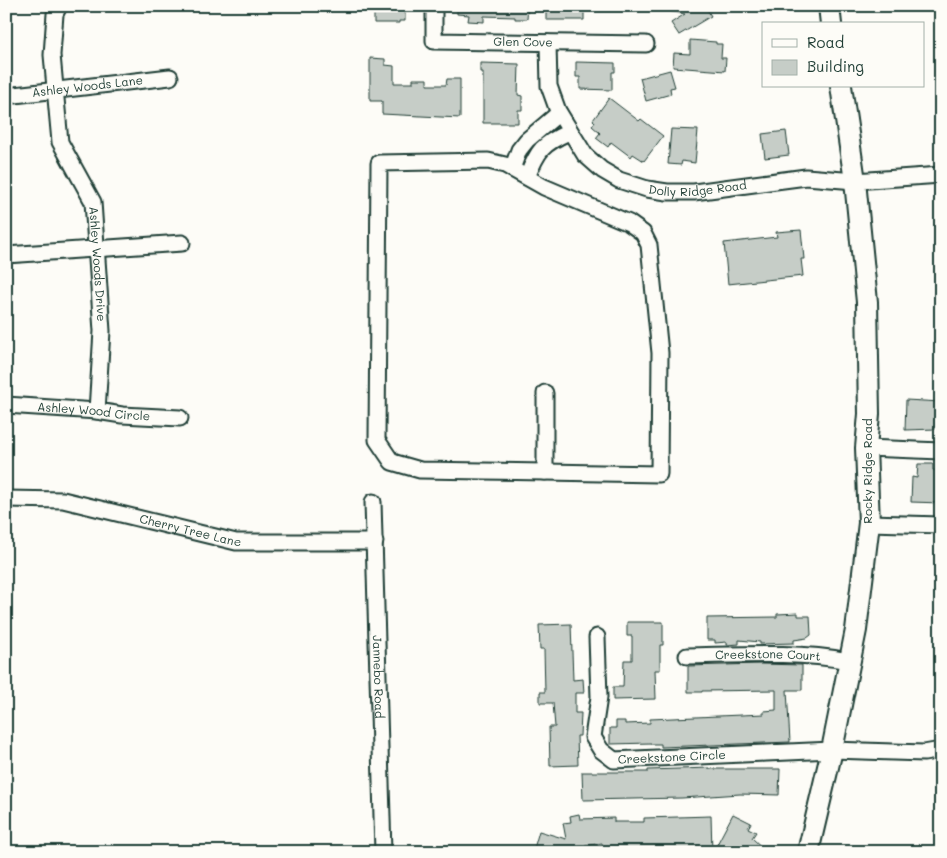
<svg xmlns="http://www.w3.org/2000/svg" width="947" height="858" font-family="Mali,sans-serif">
<style>
.building{fill:#c6cdc7;stroke:#1f3d34}
.lines{fill:none;stroke-linecap:round;stroke-linejoin:round}
.minor-casing{stroke:#1f3d34;stroke-width:19}
.secondary-casing{stroke:#1f3d34;stroke-width:24}
.minor{stroke:#fdfcf7;stroke-width:15}
.secondary{stroke:#fdfcf7;stroke-width:20}
.labels{text-anchor:middle;stroke-width:4;stroke-linejoin:round;paint-order:stroke}
.street-label{font-size:12px;fill:#1f3d34;stroke:#fdfcf7}
</style>
<rect width="100%" height="100%" fill="#fdfcf7"/>
<filter id="ink" filterUnits="userSpaceOnUse"><feTurbulence type="fractalNoise" baseFrequency=".02" numOctaves="2"/><feDisplacementMap in="SourceGraphic" scale="10" xChannelSelector="R" yChannelSelector="G"/><feConvolveMatrix kernelMatrix="1 2 1 2 8 2 1 2 1" color-interpolation-filters="sRGB"/></filter>
<g filter="url(#ink)">
<path class="building" d="M 381,6 L 405,6 L 405,21 L 399,21 L 399,23 L 374,23 L 374,11 L 381,11 Z
M 457,6 L 528,6 L 527,19 L 515,19 L 515,17 L 484,16 L 484,22 L 468,21 L 469,15 L 457,14 Z
M 546,6 L 584,6 L 584,20 L 546,20 Z
M 667,6 L 705,6 L 711,16 L 679,35 L 671,23 L 685,14 L 667,11 Z
M 690,40 L 716,42 L 716,44 L 722,44 L 721,58 L 726,58 L 725,71 L 673,67 L 674,53 L 690,54 Z
M 370,58 L 385,59 L 385,65 L 394,66 L 394,83 L 413,83 L 413,79 L 427,79 L 427,85 L 446,85 L 447,79 L 460,79 L 460,118 L 382,114 L 382,101 L 370,101 Z
M 576,62 L 615,63 L 615,72 L 612,72 L 612,90 L 580,89 L 580,77 L 576,77 Z
M 480,63 L 519,64 L 518,95 L 522,96 L 522,110 L 518,110 L 518,123 L 483,123 L 483,72 L 480,72 Z
M 670,70 L 675,87 L 670,88 L 671,94 L 646,101 L 640,78 Z
M 609,98 L 639,121 L 641,119 L 663,136 L 644,161 L 633,154 L 631,157 L 611,142 L 608,147 L 596,138 L 600,133 L 592,126 L 595,122 L 593,120 Z
M 671,129 L 698,130 L 695,163 L 682,161 L 681,165 L 668,164 Z
M 786,131 L 789,155 L 765,158 L 762,134 Z
M 801,230 L 804,259 L 801,259 L 803,276 L 728,284 L 724,243 L 777,237 L 776,232 Z
M 906,400 L 941,402 L 941,426 L 936,426 L 936,429 L 905,430 Z
M 918,464 L 933,464 L 933,470 L 941,471 L 941,503 L 911,502 L 912,477 L 917,478 Z
M 798,613 L 798,616 L 810,616 L 811,635 L 807,638 L 794,640 L 794,643 L 760,644 L 760,642 L 739,640 L 739,644 L 727,645 L 727,642 L 715,643 L 715,640 L 707,640 L 707,618 L 777,617 L 777,614 Z
M 627,622 L 663,622 L 663,645 L 660,645 L 660,670 L 655,670 L 656,699 L 613,700 L 613,687 L 623,687 L 624,660 L 632,660 L 632,636 L 627,636 Z
M 571,624 L 573,680 L 583,679 L 584,693 L 575,693 L 575,713 L 581,713 L 580,736 L 577,736 L 578,765 L 550,766 L 549,727 L 555,727 L 553,703 L 540,703 L 540,692 L 545,692 L 544,649 L 540,649 L 539,625 Z
M 760,664 L 802,665 L 802,690 L 787,690 L 790,742 L 661,747 L 661,744 L 651,744 L 651,743 L 610,744 L 610,728 L 616,728 L 616,721 L 625,721 L 625,724 L 650,723 L 650,719 L 764,714 L 764,711 L 776,710 L 776,690 L 702,691 L 702,692 L 688,692 L 688,666 Z
M 710,768 L 710,769 L 780,769 L 779,795 L 740,794 L 682,798 L 583,800 L 582,772 L 648,772 L 648,770 Z
M 579,814 L 580,819 L 614,818 L 614,822 L 644,822 L 644,818 L 711,816 L 712,852 L 603,852 L 602,843 L 562,850 L 562,852 L 533,852 L 539,831 L 566,839 L 563,823 L 571,822 L 570,816 Z
M 733,814 L 751,823 L 748,828 L 756,832 L 752,838 L 767,852 L 713,852 Z"/>
<g class="lines">
<g class="minor-casing">
<g id="minor">
<path id="s1" d="M 59,6 L 55,14 L 52,55 L 60,142 L 93,202 L 102,331 L 97,411"/>
<path id="s2" d="M 434,6 L 434,41 L 646,44"/>
<path id="s3" d="M 548,43 L 549,86 L 558,111 L 585,155 L 602,170 L 619,180 L 647,189 L 667,192 L 694,192 L 806,177 L 855,181 L 941,175"/>
<path id="s4" d="M 6,96 L 170,77"/>
<path d="M 488,161 L 505,165 L 544,187 L 629,223 L 643,233 L 649,245 L 660,353 L 659,474 L 420,470 L 392,462 L 377,440 L 379,163 Z"/>
<path d="M 512,169 L 519,150 L 527,140 L 559,113"/>
<path d="M 527,177 C 538,150 542,144 569,132"/>
<path d="M 6,255 L 182,243"/>
<path d="M 545,393 L 545,472"/>
<path id="s5" d="M 6,405 L 97,411 L 122,415 L 180,418"/>
<path d="M 866,448 L 941,451"/>
<path id="s6" d="M 6,499 L 63,500 L 236,542 L 375,542"/>
<path id="s7" d="M 373,502 L 383,852"/>
<path d="M 869,523 L 941,525"/>
<path id="s8" d="M 597,637 L 599,697 L 593,737 L 601,750 L 614,760 L 832,750 L 924,753 L 941,750"/>
<path id="s9" d="M 687,656 C 741,655 796,651 849,661"/>
</g>
</g>
<g class="secondary-casing">
<path id="secondary" d="M 829,6 L 831,24
M 808,852 L 832,750 L 856,630 L 869,523 L 866,448 L 869,414 L 867,302 L 855,181 L 841,86"/>
</g>
<use href="#minor" class="minor"/>
<use href="#secondary" class="secondary"/>
</g>
</g>
<g class="labels">
<g class="street-label">
<text dy="4" stroke="none"><textPath href="#s2" startOffset="124">Glen Cove</textPath></text>
<text dy="4" stroke="none"><textPath href="#s4" startOffset="82">Ashley Woods Lane</textPath></text>
<text dy="4" stroke="none"><textPath href="#s3" startOffset="244">Dolly Ridge Road</textPath></text>
<text dy="4" stroke="none"><textPath href="#s1" startOffset="268">Ashley Woods Drive</textPath></text>
<text dy="4" stroke="none"><textPath href="#s5" startOffset="88">Ashley Wood Circle</textPath></text>
<text transform="translate(868 471) rotate(-90)" y="4">Rocky Ridge Road</text>
<text dy="4" stroke="none"><textPath href="#s6" startOffset="188">Cherry Tree Lane</textPath></text>
<text dy="4" stroke="none"><textPath href="#s9" startOffset="81">Creekstone Court</textPath></text>
<text dy="4" stroke="none"><textPath href="#s7" startOffset="175">Jannebo Road</textPath></text>
<text dy="4" stroke="none"><textPath href="#s8" startOffset="190">Creekstone Circle</textPath></text>
</g>
</g>
<rect width="947" height="858" fill="none" stroke="#fdfcf7" stroke-width="25"/>
<rect x="12" y="12" width="922" height="833" fill="none" stroke="#1f3d34" stroke-width="2" filter="url(#ink)"/>
<rect x="762" y="22" width="162" height="65" fill="#fdfcf7" stroke="#a4b0a9"/>
<rect x="772" y="39" width="25" height="8" fill="#fdfcf7" stroke="#a4b0a9"/>
<text x="807" y="48" font-size="15" fill="#1f3d34">Road</text>
<rect x="772" y="60" width="25" height="15" fill="#c6cdc7" stroke="#a4b0a9"/>
<text x="807" y="72" font-size="15" fill="#1f3d34">Building</text>
</svg>
